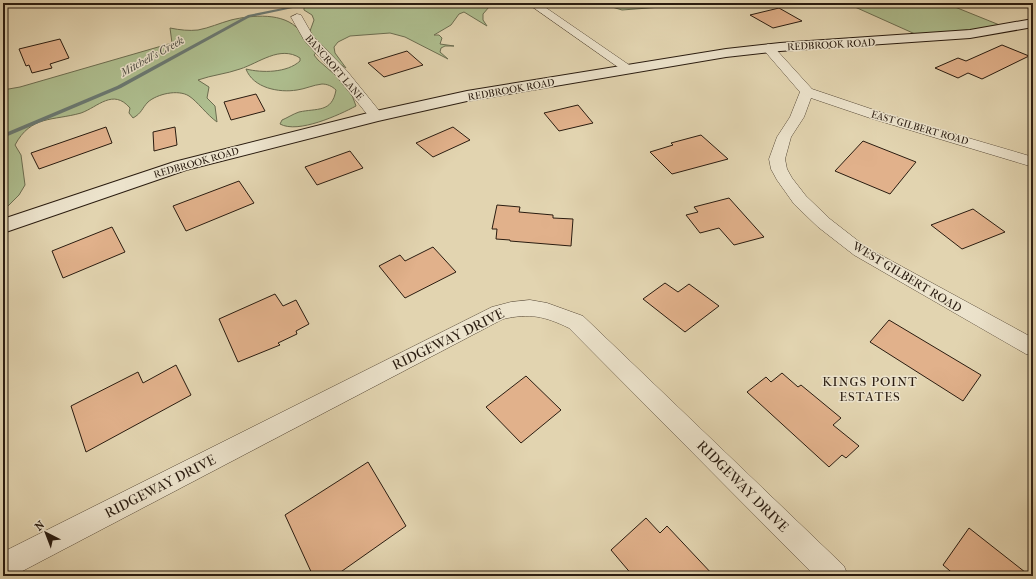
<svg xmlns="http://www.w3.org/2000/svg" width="1036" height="579" font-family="'IM FELL French Canon',serif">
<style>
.green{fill:#aebe8f;stroke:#6c6d50}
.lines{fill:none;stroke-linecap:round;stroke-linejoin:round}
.stream{fill:#6b7972;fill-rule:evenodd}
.building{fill:#e1b18b;stroke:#2a1c10}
.street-casing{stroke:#584a38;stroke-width:1}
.secondary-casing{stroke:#2a1c10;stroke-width:2}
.street{fill:#ece3cc;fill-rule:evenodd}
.secondary{fill:#ece3cc;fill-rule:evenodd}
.labels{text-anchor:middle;stroke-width:3;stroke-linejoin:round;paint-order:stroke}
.far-street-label{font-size:10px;fill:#2a1c10;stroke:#ece3cc}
.far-water-label{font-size:11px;font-style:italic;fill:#4b4a41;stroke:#ece3cc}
.street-label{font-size:12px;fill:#2a1c10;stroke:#ece3cc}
.neighbourhood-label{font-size:13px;letter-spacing:1px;fill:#2a1c10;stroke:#ece3cc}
.near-street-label{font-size:14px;fill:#2a1c10;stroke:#ece3cc}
</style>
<rect width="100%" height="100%" fill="#e2d4b0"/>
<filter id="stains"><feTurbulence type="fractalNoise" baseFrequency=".005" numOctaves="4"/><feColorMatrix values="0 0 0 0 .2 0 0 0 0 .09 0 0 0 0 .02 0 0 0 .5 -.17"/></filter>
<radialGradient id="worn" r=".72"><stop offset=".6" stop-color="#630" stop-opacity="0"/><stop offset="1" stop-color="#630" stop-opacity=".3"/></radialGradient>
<path class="green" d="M 304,3 L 473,3 L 489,7 L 483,14 L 483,20 L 487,26 L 464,12 L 459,14 L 451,25 L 434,35 L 439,35 L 442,38 L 440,44 L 454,46 L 445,46 L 441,48 L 440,52 L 448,59 L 405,37 L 390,33 L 350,36 L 338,42 L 334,47 L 335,53 L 346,68 L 318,50 L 314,55 L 318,60 L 349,87 L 356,106 C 339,115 298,134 280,124 L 282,120 C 287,118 293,114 299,112 C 317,108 332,113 336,90 C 332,86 327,84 322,84 C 313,85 305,89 297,90 C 279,93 253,88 246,69 C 262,73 287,73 300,61 L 300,58 C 280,45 259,63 240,69 C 226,74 212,75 198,80 L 209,87 L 207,98 L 215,106 L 217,122 C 207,115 197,101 189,96 C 178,89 157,94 148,102 C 142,108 142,113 133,118 L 129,113 L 130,108 C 113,88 98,107 81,113 C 53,121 31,115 15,145 L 21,155 L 25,185 L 19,195 L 3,211 L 3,90 L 20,87 L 172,43 L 170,28 C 180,30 189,31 198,30 C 209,28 220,23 231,20 C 252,15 284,12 299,30 L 310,31 L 314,20 L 312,15 L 304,10 Z
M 599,3 L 714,3 L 622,10 Z
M 846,3 L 945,3 L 1007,28 L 924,38 Z"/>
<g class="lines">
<path class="stream" d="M 308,3 L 316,3 L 250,17 L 121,88 L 3,138 L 3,134 L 117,86 L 248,15 Z"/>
</g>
<path class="building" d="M 779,8 L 802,21 L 773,28 L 750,15 Z
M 60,39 L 69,58 L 50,64 L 52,68 L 32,73 L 29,65 L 26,66 L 19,49 Z
M 1002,45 L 1029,56 L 982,79 L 968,73 L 958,78 L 935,68 L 958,58 L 966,61 Z
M 407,51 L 423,65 L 384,77 L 368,63 Z
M 256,94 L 265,111 L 231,120 L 224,102 Z
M 578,105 L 593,123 L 559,131 L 544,113 Z
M 106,127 L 112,143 L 39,169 L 31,153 Z
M 175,127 L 177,145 L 154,151 L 153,132 Z
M 453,127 L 470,140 L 433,157 L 416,143 Z
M 701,135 L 728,159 L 672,174 L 650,152 L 673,145 L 671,143 Z
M 863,141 L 916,162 L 890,194 L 835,171 Z
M 350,151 L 363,168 L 317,185 L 305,167 Z
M 239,181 L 254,203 L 186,231 L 173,206 Z
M 729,198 L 764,237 L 734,245 L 719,228 L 700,233 L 686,215 L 698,212 L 694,207 Z
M 497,205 L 520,207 L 519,212 L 553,215 L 553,218 L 573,219 L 571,246 L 510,241 L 510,240 L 496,239 L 497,229 L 492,229 Z
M 973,209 L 1005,232 L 962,249 L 931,225 Z
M 112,227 L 125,252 L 63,278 L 52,251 Z
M 433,247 L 456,272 L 405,298 L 379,266 L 400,255 L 405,261 Z
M 665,283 L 678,292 L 689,284 L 719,306 L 685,332 L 643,299 Z
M 275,294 L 283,306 L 296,300 L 309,324 L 296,331 L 297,334 L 278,343 L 280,345 L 238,362 L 219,319 Z
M 889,320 L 981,375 L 963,401 L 870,342 Z
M 176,365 L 191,395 L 86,452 L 71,406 L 138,372 L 143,383 Z
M 782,373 L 798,387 L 801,385 L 841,418 L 833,425 L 859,446 L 846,458 L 842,455 L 829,467 L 747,392 L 766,377 L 771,382 Z
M 526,376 L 561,410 L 521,443 L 486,407 Z
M 368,462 L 406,526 L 335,576 L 313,576 L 285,515 Z
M 646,518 L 660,533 L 667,526 L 714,576 L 633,576 L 611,550 Z
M 969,528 L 1030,576 L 956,576 L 943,565 Z"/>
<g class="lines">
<g class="street-casing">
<path id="street" d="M 527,3 L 539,3 L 635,69 L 629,73 L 625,72 Z
M 297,14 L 301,15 L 313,36 L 347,71 L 381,113 L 383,116 L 381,119 L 371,119 L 337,77 L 304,40 L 291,17 Z
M 768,44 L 772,45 L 812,89 L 883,113 L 1033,157 L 1033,167 L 873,119 L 811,98 L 804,117 L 791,137 L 785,159 L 787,169 L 792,178 L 806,196 L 830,219 L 866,247 L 1033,338 L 1033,356 L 1026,354 L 854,255 L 818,227 L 794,204 L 777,180 L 771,169 L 769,159 L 777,137 L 790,117 L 800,92 L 762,48 Z
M 530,300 L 547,303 L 583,316 L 844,566 L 848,576 L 815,576 L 569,328 C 544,316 530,313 503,319 L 13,576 L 3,576 L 3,552 L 492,307 L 511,302 Z"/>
</g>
<g class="secondary-casing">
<path id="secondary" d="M 1033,19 L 1033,27 L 970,38 L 780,51 L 726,57 L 467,101 L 378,121 L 186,170 L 3,233 L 3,219 L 174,162 L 376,111 L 467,91 L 726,49 L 780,43 L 970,30 Z"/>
</g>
<use href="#street" class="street"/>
<use href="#secondary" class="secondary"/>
</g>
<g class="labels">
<g class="far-street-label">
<text transform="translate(831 44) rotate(-3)" y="4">REDBROOK ROAD</text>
<text transform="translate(335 67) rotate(49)" y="4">BANCROFT LANE</text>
<text transform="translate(511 89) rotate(-10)" y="4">REDBROOK ROAD</text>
<text transform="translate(920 127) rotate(16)" y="4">EAST GILBERT ROAD</text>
<text transform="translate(196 162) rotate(-16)" y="4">REDBROOK ROAD</text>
</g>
<g class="far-water-label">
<text transform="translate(152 56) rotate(-29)" y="4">Mitchell's Creek</text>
</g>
<g class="street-label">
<text transform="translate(907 277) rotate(31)" y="4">WEST GILBERT ROAD</text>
</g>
<g class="neighbourhood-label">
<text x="870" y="386">KINGS POINT<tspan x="870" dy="15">ESTATES</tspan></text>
</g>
<g class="near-street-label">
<text transform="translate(448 339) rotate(-26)" y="5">RIDGEWAY DRIVE</text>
<text transform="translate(160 486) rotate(-27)" y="5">RIDGEWAY DRIVE</text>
<text transform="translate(743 486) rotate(45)" y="5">RIDGEWAY DRIVE</text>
</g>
</g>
<rect width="1036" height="579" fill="none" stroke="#e2d4b0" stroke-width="16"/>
<rect x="4" y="4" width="1028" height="571" fill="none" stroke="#2a1c10" stroke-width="2"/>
<rect x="8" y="8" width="1020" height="563" fill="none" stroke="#2a1c10"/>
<g transform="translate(46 533) rotate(318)" stroke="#ece3cc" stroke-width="3" paint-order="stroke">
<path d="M0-3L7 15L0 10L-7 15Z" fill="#2a1c10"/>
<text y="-6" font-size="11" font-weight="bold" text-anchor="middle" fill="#2a1c10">N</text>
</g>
<rect width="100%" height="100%" filter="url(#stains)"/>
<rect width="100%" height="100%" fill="url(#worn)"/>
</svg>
